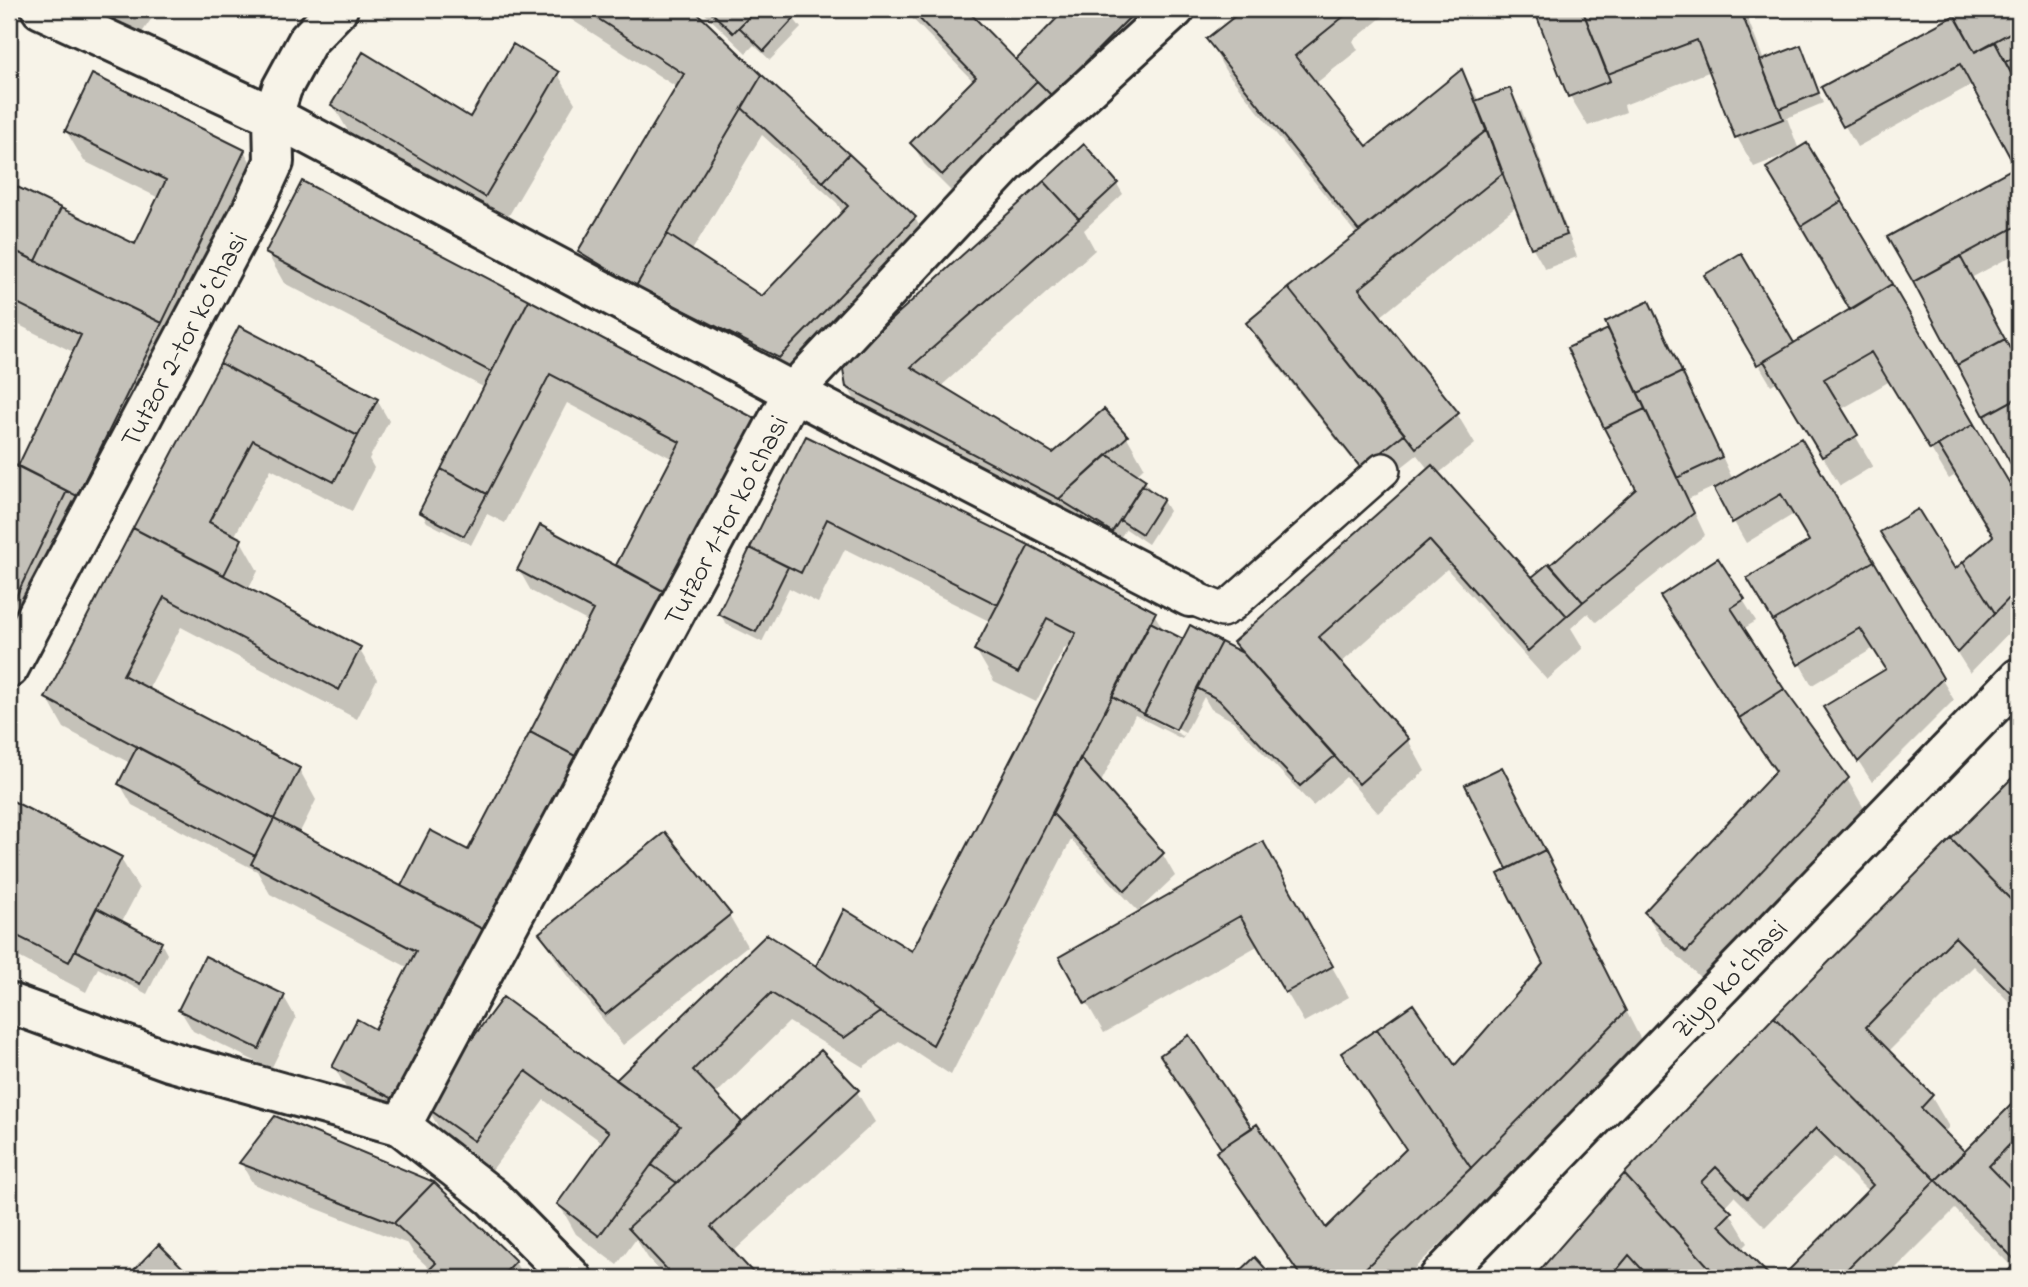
<svg xmlns="http://www.w3.org/2000/svg" width="2028" height="1287" font-family="'Indie Flower',sans-serif">
<style>
.shadow{fill:#0003;fill-rule:evenodd}
.building{fill:#c4c1b9;stroke:#2b2b2b;stroke-width:2}
.lines{fill:none;stroke-linecap:round;stroke-linejoin:round}
.lane-casing{stroke:#2b2b2b;stroke-width:38}
.street-casing{stroke:#2b2b2b;stroke-width:44}
.secondary-casing{stroke:#2b2b2b;stroke-width:44}
.lane{stroke:#f7f3e8;stroke-width:33}
.street{stroke:#f7f3e8;stroke-width:38}
.secondary{stroke:#f7f3e8;stroke-width:38}
.labels{text-anchor:middle;stroke-width:7;stroke-linejoin:round;paint-order:stroke}
.street-label{font-size:28px;fill:#2b2b2b;stroke:#f7f3e8}
</style>
<rect width="100%" height="100%" fill="#f7f3e8"/>
<filter id="ink" filterUnits="userSpaceOnUse"><feTurbulence type="fractalNoise" baseFrequency=".0143" numOctaves="2"/><feDisplacementMap in="SourceGraphic" scale="14" xChannelSelector="R" yChannelSelector="G"/><feConvolveMatrix kernelMatrix="1 2 1 2 8 2 1 2 1" color-interpolation-filters="sRGB"/></filter>
<g filter="url(#ink)">
<path class="shadow" d="M 78,9 L 158,9 L 133,46 Z
M 555,9 L 689,9 L 915,218 L 932,249 L 797,388 L 597,282 L 580,251 L 678,88 ZM 762,135 L 837,203 L 842,212 L 762,299 L 691,252 Z
M 700,9 L 789,9 L 787,10 L 801,28 L 770,60 L 754,45 L 746,53 Z
M 903,9 L 964,9 L 1016,62 L 1069,9 L 1185,9 L 955,195 L 924,164 L 912,143 L 974,82 Z
M 1246,9 L 1392,9 L 1353,41 L 1358,50 L 1315,84 L 1367,149 L 1462,72 L 1479,101 L 1509,90 L 1522,111 L 1577,257 L 1545,269 L 1533,248 L 1517,206 L 1380,317 L 1457,414 L 1475,444 L 1438,474 L 1537,586 L 1550,567 L 1638,489 L 1569,349 L 1610,330 L 1648,303 L 1661,324 L 1733,480 L 1800,440 L 1954,700 L 1872,782 L 1837,728 L 1888,670 L 1874,648 L 1812,685 L 1750,578 L 1811,542 L 1794,514 L 1746,543 L 1714,487 L 1688,499 L 1705,535 L 1596,622 L 1588,613 L 1571,628 L 1583,648 L 1547,680 L 1447,569 L 1340,664 L 1408,740 L 1425,771 L 1378,813 L 1346,777 L 1313,806 L 1233,721 L 1211,709 L 1204,697 L 1182,739 L 1135,715 L 1100,784 L 1163,855 L 1175,876 L 1138,911 L 1071,840 L 951,1075 L 899,1041 L 863,1067 L 789,1022 L 715,1095 L 742,1125 L 857,1092 L 875,1122 L 732,1253 L 755,1278 L 666,1278 L 648,1258 L 636,1239 L 617,1265 L 576,1234 L 559,1204 L 603,1143 L 544,1100 L 492,1170 L 443,1135 L 428,1109 L 352,1098 L 334,1067 L 376,1031 L 409,968 L 270,894 L 257,871 L 132,805 L 120,784 L 130,763 L 64,728 L 47,698 L 239,329 L 377,400 L 389,421 L 369,459 L 374,468 L 352,511 L 271,469 L 234,537 L 241,541 L 258,571 L 248,590 L 359,649 L 377,679 L 357,719 L 181,627 L 148,690 L 299,769 L 316,800 L 299,834 L 405,890 L 403,886 L 469,853 L 589,622 L 531,591 L 519,570 L 621,570 L 618,565 L 673,459 L 567,403 L 505,523 L 487,514 L 471,545 L 427,522 L 421,512 L 485,388 L 284,283 L 267,253 L 303,183 L 754,420 L 772,451 L 659,585 L 679,619 L 448,1070 L 503,999 L 617,1083 L 767,936 L 817,968 L 913,953 L 1070,650 L 1065,647 L 1036,702 L 994,681 L 976,650 L 991,622 L 845,549 L 818,603 L 789,588 L 762,642 L 726,624 L 720,614 L 807,438 L 1154,614 L 1165,632 L 1184,641 L 1243,655 L 1236,642 L 1429,470 L 1417,455 L 1375,488 L 1260,344 L 1248,323 L 1357,235 L 1225,70 L 1208,39 ZM 1138,708 L 1185,733 L 1183,736 L 1138,712 Z
M 1536,9 L 1586,9 L 1588,11 L 1595,9 L 1744,9 L 1764,61 L 1800,47 L 1823,103 L 1787,118 L 1799,150 L 2019,502 L 2019,622 L 1970,673 L 1894,554 L 1955,572 L 1995,537 L 1957,474 L 1949,479 L 1890,381 L 1840,410 L 1873,466 L 1840,486 L 1778,381 L 1771,385 L 1706,275 L 1793,345 L 1852,310 L 1792,152 L 1754,167 L 1737,137 L 1711,71 L 1624,105 L 1626,112 L 1588,126 L 1570,96 Z
M 1953,9 L 2007,9 L 2019,31 L 2019,252 L 1971,278 L 2019,369 L 2019,476 L 1890,238 L 2018,168 L 1973,84 L 1857,147 L 1845,126 L 1957,16 Z
M 557,73 L 575,103 L 502,227 L 351,136 L 333,105 L 471,119 Z
M 66,131 L 244,151 L 262,181 L 9,677 L 9,464 L 18,469 L 75,353 L 9,320 L 9,192 L 12,186 L 135,246 L 159,198 L 84,161 Z
M 1117,184 L 1123,194 L 1084,230 L 1095,250 L 940,387 L 1053,455 L 1127,437 L 1144,467 L 1136,475 L 1145,481 L 1152,493 L 1163,501 L 1169,511 L 1148,544 L 1126,529 L 1118,541 L 1086,521 L 1077,528 L 865,417 L 847,386 Z
M 1743,600 L 1756,621 L 1743,629 L 1783,691 L 1847,779 L 1865,810 L 1704,981 L 1664,943 L 1646,913 L 1776,774 L 1675,617 Z
M 2019,774 L 2019,1012 L 1974,966 L 1888,1052 L 1931,1096 L 1949,1127 L 1943,1133 L 1965,1154 L 2019,1100 L 2019,1183 L 2011,1191 L 2019,1200 L 2019,1278 L 2003,1278 L 2013,1268 L 1955,1209 L 1886,1278 L 1784,1278 L 1869,1192 L 1834,1157 L 1765,1227 L 1734,1196 L 1724,1207 L 1730,1213 L 1748,1243 L 1741,1250 L 1769,1278 L 1535,1278 L 1625,1176 L 1775,1019 Z
M 1468,786 L 1514,790 L 1642,1042 L 1488,1199 L 1404,1278 L 1301,1278 L 1236,1183 L 1219,1152 L 1223,1150 L 1162,1056 L 1251,1130 L 1325,1231 L 1407,1151 L 1344,1053 L 1454,1068 L 1545,964 L 1509,870 Z
M 9,801 L 121,859 L 139,889 L 121,923 L 161,943 L 167,954 L 147,994 L 98,968 L 86,992 L 9,952 Z
M 1262,843 L 1349,997 L 1304,1022 L 1259,945 L 1104,1033 L 1061,958 Z
M 729,915 L 747,946 L 623,1045 L 559,964 L 541,934 Z
M 284,997 L 296,1018 L 271,1069 L 193,1031 L 180,1010 Z
M 241,1163 L 515,1262 L 524,1278 L 423,1278 L 431,1270 L 414,1254 L 408,1244 L 253,1184 Z"/>
<path class="building" d="M 103,9 L 120,9 L 115,17 Z
M 583,9 L 693,9 L 762,75 L 636,286 L 578,251 L 684,74 Z
M 708,9 L 757,9 L 733,33 Z
M 757,9 L 789,9 L 796,16 L 764,51 L 739,27 Z
M 910,9 L 966,9 L 1037,81 L 942,175 L 910,143 L 976,77 Z
M 1066,9 L 1138,9 L 1052,96 L 1016,60 Z
M 1244,9 L 1334,9 L 1342,18 L 1295,56 L 1367,146 L 1462,69 L 1487,130 L 1359,231 L 1206,39 Z
M 1334,9 L 1354,9 L 1342,18 Z
M 1534,9 L 1582,9 L 1610,81 L 1568,97 Z
M 1590,9 L 1740,9 L 1783,119 L 1735,138 L 1697,40 L 1608,74 L 1583,11 Z
M 1951,9 L 2009,9 L 2019,28 L 1975,52 Z
M 1955,15 L 1975,52 L 1995,42 L 2019,88 L 2019,174 L 1960,64 L 1843,127 L 1821,87 Z
M 513,44 L 559,72 L 485,197 L 331,105 L 363,52 L 470,117 Z
M 1801,45 L 1819,93 L 1779,109 L 1760,61 Z
M 2019,55 L 2019,88 L 2005,62 Z
M 92,74 L 245,150 L 162,323 L 36,261 L 61,208 L 135,244 L 166,180 L 65,131 Z
M 762,75 L 849,154 L 823,182 L 742,108 Z
M 1510,88 L 1567,235 L 1531,248 L 1475,101 Z
M 1487,130 L 1503,173 L 1359,289 L 1459,413 L 1416,448 L 1288,288 Z
M 1807,143 L 1842,201 L 1801,226 L 1766,168 Z
M 1084,144 L 1118,183 L 1079,219 L 1044,181 Z
M 849,154 L 916,217 L 779,358 L 636,286 L 667,234 L 762,296 L 848,206 L 823,182 Z
M 2015,167 L 2019,174 L 2019,225 L 1913,282 L 1887,237 Z
M 302,181 L 529,300 L 491,372 L 265,253 Z
M 1044,181 L 1079,219 L 911,367 L 1053,453 L 1104,409 L 1128,436 L 1059,499 L 846,387 L 842,364 Z
M 11,184 L 61,208 L 36,261 L 9,248 L 9,188 Z
M 1842,201 L 1892,284 L 1850,310 L 1801,226 Z
M 9,248 L 162,323 L 77,496 L 18,466 L 81,335 L 9,299 Z
M 1741,253 L 1794,343 L 1757,365 L 1704,275 Z
M 1960,256 L 2005,339 L 1957,365 L 1913,282 Z
M 1892,284 L 1974,424 L 1930,450 L 1871,352 L 1824,379 L 1858,435 L 1822,457 L 1764,361 Z
M 1288,288 L 1404,434 L 1361,468 L 1246,323 Z
M 529,300 L 756,419 L 665,592 L 616,565 L 680,442 L 550,374 L 487,494 L 441,469 Z
M 1649,301 L 1682,372 L 1638,393 L 1605,322 Z
M 239,326 L 378,399 L 358,436 L 220,363 Z
M 1608,329 L 1645,409 L 1604,428 L 1567,348 Z
M 2005,339 L 2019,366 L 2019,397 L 1984,416 L 1957,365 Z
M 220,363 L 358,436 L 334,482 L 253,440 L 209,522 L 242,539 L 224,575 L 133,528 Z
M 1682,372 L 1722,457 L 1677,478 L 1638,393 Z
M 2019,397 L 2019,462 L 2012,466 L 1984,416 Z
M 1645,409 L 1694,513 L 1583,602 L 1550,565 L 1636,489 L 1604,428 Z
M 1974,424 L 2019,499 L 2019,588 L 1995,613 L 1963,562 L 1993,536 L 1938,445 Z
M 806,436 L 1029,545 L 998,605 L 827,519 L 801,573 L 750,548 Z
M 1801,438 L 1874,561 L 1773,621 L 1747,578 L 1809,541 L 1781,494 L 1732,523 L 1714,489 Z
M 1108,455 L 1146,480 L 1112,532 L 1059,499 Z
M 9,462 L 67,491 L 9,611 Z
M 1432,465 L 1567,616 L 1528,651 L 1429,540 L 1319,637 L 1409,739 L 1359,784 L 1233,642 Z
M 441,469 L 487,494 L 464,536 L 419,512 Z
M 1142,485 L 1164,499 L 1142,534 L 1120,520 Z
M 1918,509 L 1955,569 L 1963,562 L 1995,613 L 1957,653 L 1880,532 Z
M 540,525 L 665,592 L 579,758 L 530,732 L 593,610 L 517,570 Z
M 133,528 L 361,647 L 339,690 L 164,597 L 123,675 L 300,768 L 274,819 L 45,698 Z
M 1029,545 L 1156,612 L 933,1045 L 880,1012 L 816,966 L 844,909 L 912,951 L 1076,633 L 1047,618 L 1018,673 L 974,650 Z
M 750,548 L 788,567 L 756,632 L 718,614 Z
M 1718,558 L 1745,599 L 1731,608 L 1784,689 L 1739,718 L 1660,596 Z
M 1874,561 L 1943,678 L 1858,762 L 1823,707 L 1886,669 L 1860,628 L 1798,665 L 1773,621 Z
M 1549,563 L 1583,602 L 1567,616 L 1532,577 Z
M 1150,622 L 1183,639 L 1144,714 L 1112,696 Z
M 1190,625 L 1221,642 L 1176,730 L 1144,714 Z
M 1221,642 L 1243,653 L 1335,756 L 1300,786 L 1219,700 L 1197,688 Z
M 1784,689 L 1849,778 L 1686,952 L 1644,912 L 1776,771 L 1739,718 Z
M 530,732 L 579,758 L 488,932 L 401,886 L 430,830 L 468,850 Z
M 137,747 L 274,819 L 255,856 L 118,784 Z
M 1080,758 L 1164,853 L 1125,891 L 1052,813 Z
M 1502,767 L 1545,850 L 1507,869 L 1465,785 Z
M 2019,771 L 2019,908 L 1951,839 Z
M 9,799 L 122,857 L 69,962 L 9,932 Z
M 274,819 L 488,932 L 399,1102 L 332,1067 L 357,1019 L 375,1029 L 416,951 L 251,864 Z
M 665,832 L 731,914 L 605,1015 L 539,933 Z
M 1951,839 L 2019,908 L 2019,1001 L 1955,937 L 1866,1027 L 1933,1095 L 1921,1108 L 1965,1152 L 1936,1180 L 1774,1017 Z
M 1263,841 L 1333,966 L 1285,993 L 1240,916 L 1085,1004 L 1059,957 Z
M 1545,850 L 1626,1011 L 1471,1168 L 1377,1029 L 1413,1004 L 1455,1065 L 1543,964 L 1498,874 Z
M 97,908 L 162,942 L 140,984 L 75,950 Z
M 767,934 L 816,966 L 880,1012 L 844,1038 L 771,993 L 693,1070 L 742,1122 L 677,1183 L 652,1165 L 680,1126 L 616,1080 Z
M 205,956 L 285,995 L 259,1049 L 178,1010 Z
M 503,997 L 680,1126 L 599,1236 L 557,1204 L 609,1132 L 526,1071 L 474,1141 L 423,1105 Z
M 1774,1017 L 1936,1180 L 1838,1278 L 1781,1278 L 1873,1185 L 1816,1128 L 1747,1198 L 1716,1167 L 1701,1182 L 1732,1212 L 1719,1225 L 1772,1278 L 1719,1278 L 1624,1174 Z
M 1377,1029 L 1471,1168 L 1355,1278 L 1302,1278 L 1216,1152 L 1257,1124 L 1326,1228 L 1406,1149 L 1341,1053 Z
M 1189,1035 L 1252,1128 L 1221,1148 L 1160,1055 Z
M 821,1050 L 859,1090 L 711,1227 L 758,1278 L 675,1278 L 628,1228 Z
M 2019,1097 L 2019,1135 L 1989,1166 L 2019,1197 L 2019,1264 L 1936,1180 Z
M 275,1116 L 434,1182 L 394,1223 L 239,1163 Z
M 1624,1174 L 1719,1278 L 1650,1278 L 1629,1255 L 1610,1278 L 1533,1278 Z
M 434,1182 L 516,1261 L 500,1278 L 421,1278 L 436,1263 L 394,1223 Z
M 159,1244 L 190,1275 L 187,1278 L 126,1278 Z
M 1255,1257 L 1274,1278 L 1233,1278 Z
M 2017,1262 L 2019,1278 L 2001,1278 Z"/>
<g class="lines">
<g class="lane-casing">
<path id="lane" d="M 1190,597 L 1222,610 L 1231,605 L 1383,470"/>
</g>
<g class="street-casing">
<path id="street" d="M 41,9 L 273,116 L 793,392 L 1190,597
M 9,668 L 252,210 L 274,162 L 273,116 L 282,88 L 308,40 L 338,9
M 9,1003 L 169,1061 L 401,1126 L 492,1197 L 572,1278
M 401,1126 L 793,392 L 1007,163 L 1175,9"/>
</g>
<g class="secondary-casing">
<path id="secondary" d="M 1439,1278 L 2019,678"/>
</g>
<use href="#lane" class="lane"/>
<use href="#street" class="street"/>
<use href="#secondary" class="secondary"/>
</g>
</g>
<g class="labels">
<g class="street-label">
<text transform="translate(183 339) rotate(-62)" y="10">Tutzor 2-tor koʻchasi</text>
<text transform="translate(725 520) rotate(-62)" y="10">Tutzor 1-tor koʻchasi</text>
<text transform="translate(1729 978) rotate(-46)" y="10">Ziyo koʻchasi</text>
</g>
</g>
<rect width="2028" height="1287" fill="none" stroke="#f7f3e8" stroke-width="35"/>
<rect x="18" y="18" width="1993" height="1252" fill="none" stroke="#2b2b2b" stroke-width="2.5" filter="url(#ink)"/>
</svg>
